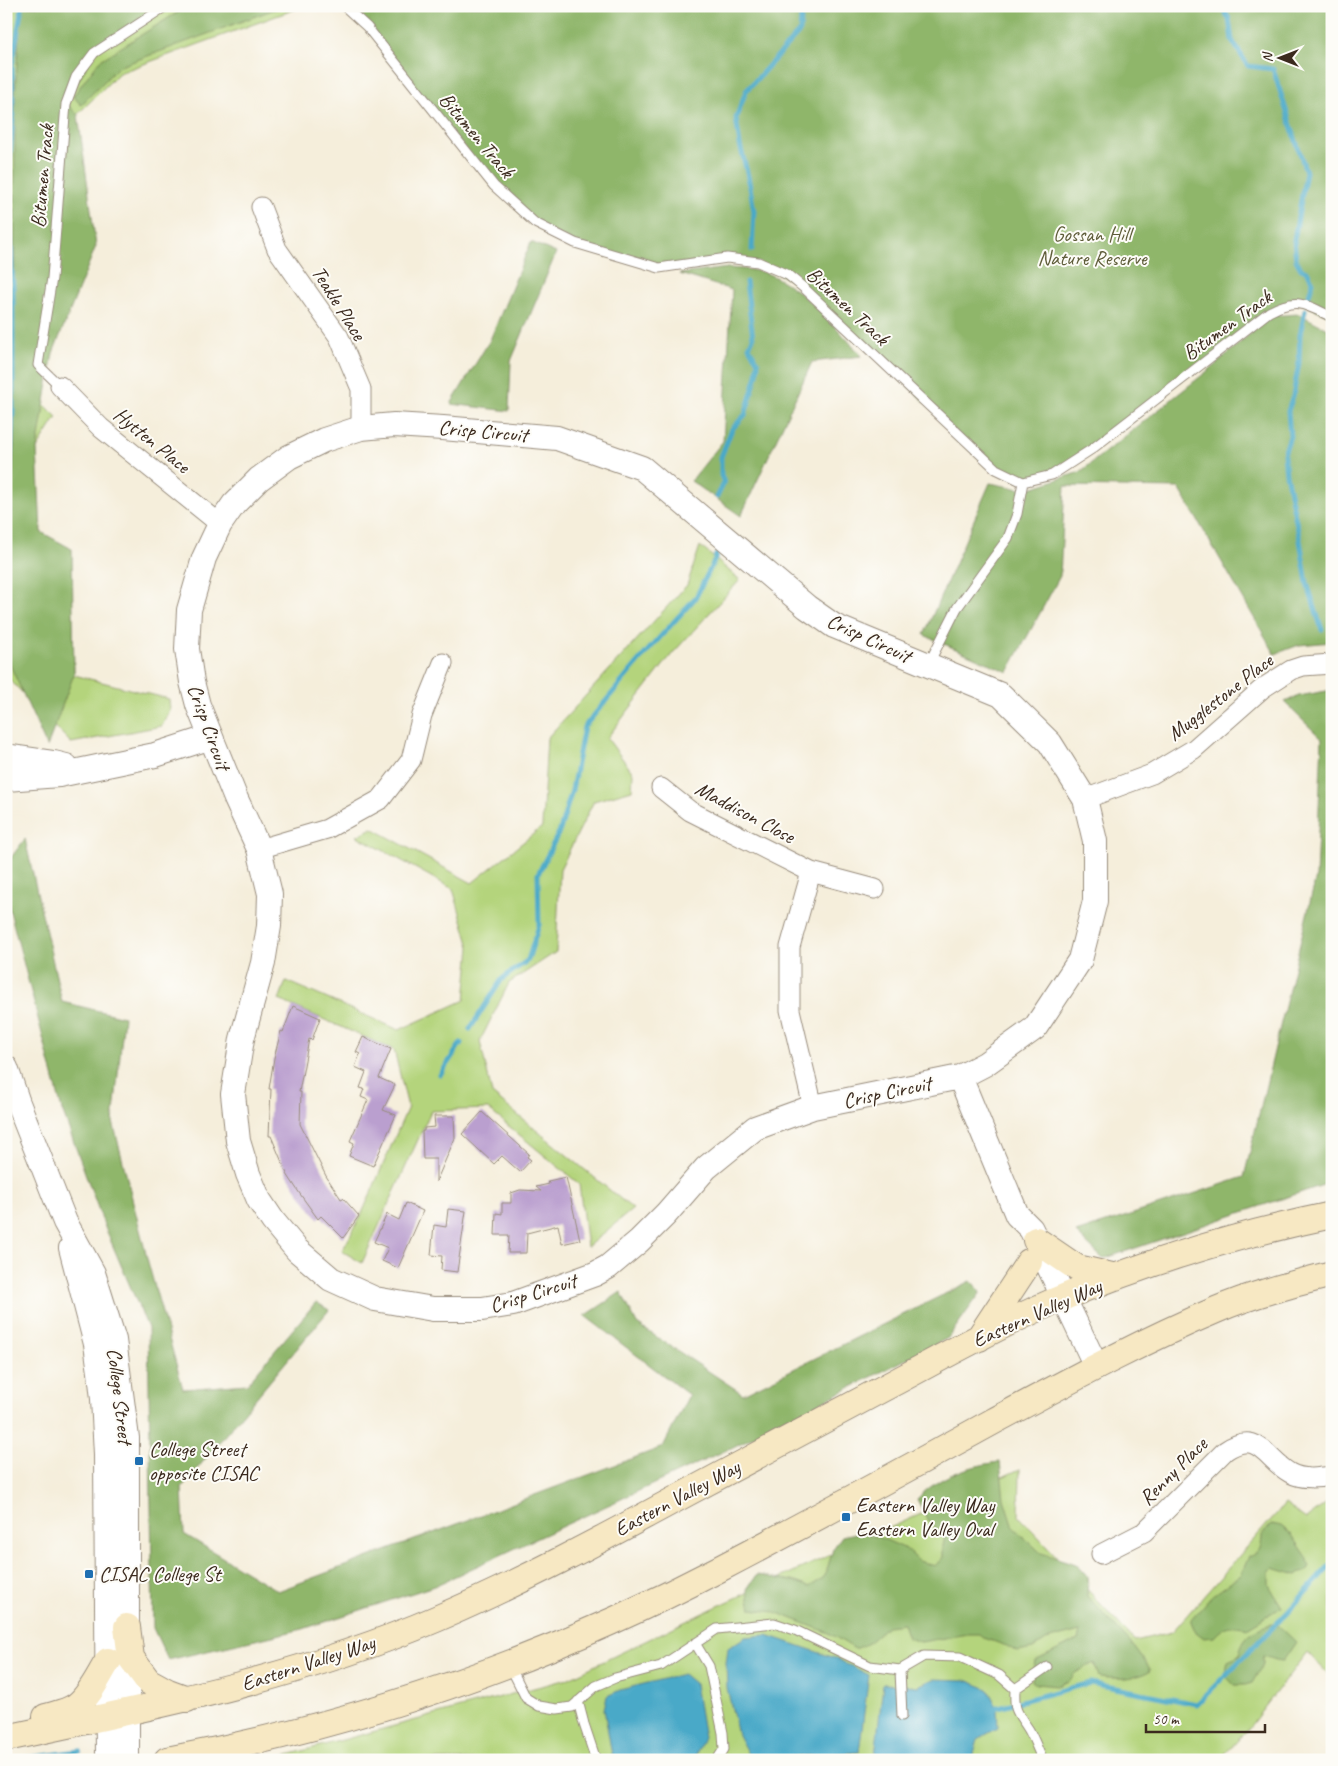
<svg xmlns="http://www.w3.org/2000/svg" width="1338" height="1766" font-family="Caveat,sans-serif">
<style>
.green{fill:#b4d47b;stroke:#787f4c}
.forest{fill:#8fb66b;stroke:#657044}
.water{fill:#49a9c8;stroke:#426a73}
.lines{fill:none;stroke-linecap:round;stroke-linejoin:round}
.stream{stroke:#49a9c8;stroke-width:5}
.building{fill:#ba9fcf}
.service-casing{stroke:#988c7c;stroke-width:11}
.minor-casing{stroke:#988c7c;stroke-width:21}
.tertiary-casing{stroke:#988c7c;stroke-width:26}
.secondary-casing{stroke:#988c7c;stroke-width:28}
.service{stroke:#fff;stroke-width:9}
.minor{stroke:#fff;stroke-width:19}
.tertiary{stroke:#fff;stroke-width:24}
.secondary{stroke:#f7e8c3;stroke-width:26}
.poi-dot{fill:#1f6fb2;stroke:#fdfcf7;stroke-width:2}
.labels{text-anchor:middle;stroke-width:4;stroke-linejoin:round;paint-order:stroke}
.street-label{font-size:21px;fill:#3b2a1e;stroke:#fdfcf7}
.park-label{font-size:21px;fill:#5f5d3a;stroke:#fdfcf7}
.poi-label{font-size:21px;fill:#3b2a1e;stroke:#fdfcf7;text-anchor:start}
</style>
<rect width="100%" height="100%" fill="#fdfcf7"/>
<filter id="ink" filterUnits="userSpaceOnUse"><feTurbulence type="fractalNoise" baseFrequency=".02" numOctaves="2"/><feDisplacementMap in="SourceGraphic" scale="10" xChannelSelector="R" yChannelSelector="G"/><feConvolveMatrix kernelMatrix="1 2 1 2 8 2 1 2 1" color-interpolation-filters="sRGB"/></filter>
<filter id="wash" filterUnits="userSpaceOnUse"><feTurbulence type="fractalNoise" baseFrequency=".0096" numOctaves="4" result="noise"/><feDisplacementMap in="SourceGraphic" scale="20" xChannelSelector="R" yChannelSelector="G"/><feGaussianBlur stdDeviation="1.12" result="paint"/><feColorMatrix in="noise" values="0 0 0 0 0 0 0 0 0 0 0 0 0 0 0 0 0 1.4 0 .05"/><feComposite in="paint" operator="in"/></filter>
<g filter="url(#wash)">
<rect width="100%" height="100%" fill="#f5eedb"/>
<path class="green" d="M 7,6 L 304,6 L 119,73 L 77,115 L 34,394 L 57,417 L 36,450 L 40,532 L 71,549 L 74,675 L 169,699 L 170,710 L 162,726 L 71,743 L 8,678 Z
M 700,546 L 740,580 L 672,654 L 607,738 L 633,773 L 632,790 L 594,801 L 560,869 L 556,952 L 509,983 L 480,1041 L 492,1094 L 633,1209 L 587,1247 L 579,1184 L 488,1109 L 431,1111 L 362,1263 L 342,1251 L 360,1218 L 408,1107 L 394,1050 L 279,1000 L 286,981 L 399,1030 L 465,1000 L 470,947 L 453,889 L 357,836 L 372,828 L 472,883 L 542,827 L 547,738 L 687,585 Z
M 1020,1469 L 1019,1516 L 1135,1641 L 1172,1632 L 1285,1504 L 1306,1519 L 1332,1499 L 1332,1678 L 1307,1652 L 1244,1734 L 1219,1760 L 269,1760 L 567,1679 L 705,1612 Z"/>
<path class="forest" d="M 21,6 L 166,6 L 94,53 L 66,103 L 78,115 L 96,246 L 53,353 L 37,449 L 41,532 L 72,549 L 74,674 L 47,747 L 6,656 L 6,602 L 14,446 L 15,93 Z
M 188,6 L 283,6 L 118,67 L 81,105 L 73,96 L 99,61 Z
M 344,6 L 1332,6 L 1332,317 L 1303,304 L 1284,304 L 1052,475 L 1023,482 L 996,469 L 805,289 L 758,262 L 727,258 L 659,268 L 575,243 L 535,223 L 494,186 L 367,27 Z
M 531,242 L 556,253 L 511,361 L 509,411 L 451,404 L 490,340 Z
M 728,268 C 739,269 752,269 762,272 C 800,283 836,328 862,356 L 812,362 L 741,516 L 691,481 L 723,441 L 732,290 L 680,274 Z
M 1299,314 L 1332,331 L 1332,642 L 1299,645 L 1275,654 L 1179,488 L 1065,486 L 1060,576 L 1008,672 L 924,635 L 990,483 L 1025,490 L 1080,472 L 1215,365 L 1270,316 Z
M 1332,690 L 1332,1182 L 1103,1259 L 1076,1233 L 1244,1177 L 1316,877 L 1322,739 L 1284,702 L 1299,696 Z
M 25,839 L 62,1002 L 124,1017 L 113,1122 L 148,1262 L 183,1389 L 247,1384 L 316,1302 L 329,1310 L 182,1487 L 184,1534 L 278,1591 L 663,1447 L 689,1395 L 585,1316 L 621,1292 L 637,1324 L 743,1394 L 971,1281 L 981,1292 L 948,1338 L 731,1448 L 434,1586 L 303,1629 L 168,1660 L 153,1628 L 148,1328 L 106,1230 L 62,1110 L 6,896 L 6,864 Z
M 1000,1462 L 1004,1499 L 1013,1527 L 1041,1553 L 1076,1564 L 1088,1578 L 1087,1596 L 1135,1648 L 1151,1670 C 1135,1680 1117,1679 1099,1677 L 1094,1663 L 1075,1673 L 1070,1680 L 1057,1686 L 1036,1684 L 1032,1681 L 1035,1661 L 1078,1640 L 1080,1631 L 1046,1640 L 1033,1649 L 1017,1652 L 1007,1646 L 984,1638 L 979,1634 L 967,1634 L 921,1642 L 908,1638 L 903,1624 L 887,1626 L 867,1644 L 855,1649 L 829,1633 L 775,1612 L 751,1609 L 747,1589 L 757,1575 L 793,1581 L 809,1587 L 822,1579 L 827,1570 L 833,1549 L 842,1536 L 861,1532 L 886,1540 L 906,1549 L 919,1561 L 935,1566 L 943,1557 L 943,1546 L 945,1537 L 928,1521 L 917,1499 C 940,1475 968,1466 1000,1462 Z
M 1272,1524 L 1281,1526 L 1292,1535 L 1307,1557 L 1310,1566 L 1307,1571 L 1296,1575 L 1273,1568 L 1269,1571 L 1269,1585 L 1282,1607 L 1247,1628 C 1231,1624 1225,1625 1214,1637 L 1204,1638 L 1196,1632 L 1191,1620 L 1212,1596 L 1241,1575 L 1249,1556 C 1260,1552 1262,1546 1262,1535 Z
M 1272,1624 L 1279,1626 L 1296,1642 L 1283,1661 C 1275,1661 1270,1657 1263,1656 L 1263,1664 L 1252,1683 L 1245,1685 L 1234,1685 L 1225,1675 L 1228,1661 L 1239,1656 C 1241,1637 1254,1628 1272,1624 Z"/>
<path class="water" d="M 767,1635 L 835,1658 L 869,1675 L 859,1752 L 751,1760 L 738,1735 L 727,1688 L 726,1663 L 728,1648 L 745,1637 Z
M 683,1674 L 695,1684 L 704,1738 L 695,1757 L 676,1760 L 619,1760 L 612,1755 L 604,1709 L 607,1696 L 620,1690 Z
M 933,1679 L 966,1680 L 988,1689 L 997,1707 L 998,1728 L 978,1739 L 974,1753 L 975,1760 L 882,1760 L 875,1756 L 883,1684 L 918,1686 Z"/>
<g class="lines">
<path class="stream" d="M 1222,6 L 1229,19 L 1232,40 L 1248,66 L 1273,69 L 1306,172 L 1294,240 L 1296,260 L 1301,269 L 1307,271 L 1313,282 L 1308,298
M 752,250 L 754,211 L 748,176 L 740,145 L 736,118 L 746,91 L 800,31 L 802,6
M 1305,310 L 1300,335 L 1299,363 L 1293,396 L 1288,411 L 1290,436 L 1284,454 L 1286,474 L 1300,540 L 1307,583 L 1322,630
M 717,497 L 724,483 L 721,475 L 721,457 L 732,429 L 745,415 L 757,375 L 758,362 L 749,347 L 753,338 L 746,282
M 6,553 L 13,410 L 13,290 L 8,181 L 13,116 L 12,65 L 22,6
M 470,1029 L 502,979 L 528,960 L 539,925 L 538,874 L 560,830 L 572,790 L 584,727 L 645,654 L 696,597 L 715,559 L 716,555
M 440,1075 L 461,1043
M 991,1709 L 1090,1683 L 1197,1704 L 1287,1613 L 1332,1563
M 13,1760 L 80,1751"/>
</g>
<g id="blocks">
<path class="building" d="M 293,1006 L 320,1018 L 312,1040 L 309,1039 L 299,1092 L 301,1092 L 300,1124 L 326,1176 L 341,1199 L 343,1198 L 359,1216 L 343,1238 L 321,1216 L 318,1219 L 300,1194 L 287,1174 L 271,1136 L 269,1136 L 271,1089 L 269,1089 L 274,1058 L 281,1031 L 283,1032 Z
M 363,1037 L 391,1049 L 379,1078 L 395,1085 L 383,1110 L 396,1115 L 373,1166 L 349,1156 L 354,1143 L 350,1141 L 368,1100 L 361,1097 L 364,1089 L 360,1088 L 366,1072 L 355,1067 L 360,1054 L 356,1052 Z
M 482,1112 L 529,1154 L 527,1157 L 531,1160 L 520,1172 L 502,1156 L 494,1164 L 462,1134 Z
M 434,1116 L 454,1116 L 455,1138 L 436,1182 L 436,1159 L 423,1159 L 422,1131 L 424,1131 L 424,1128 L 435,1127 Z
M 566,1177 L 580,1240 L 562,1244 L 558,1225 L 527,1233 L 526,1253 L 508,1253 L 509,1235 L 495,1235 L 496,1213 L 502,1214 L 502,1203 L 511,1203 L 511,1193 L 520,1190 L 541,1191 L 536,1187 L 549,1184 L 548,1181 Z
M 406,1203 L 423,1211 L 398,1268 L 382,1261 L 388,1248 L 374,1242 L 387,1214 L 399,1220 Z
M 448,1209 L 466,1211 L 457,1272 L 441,1270 L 442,1256 L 431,1255 L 434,1225 L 446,1227 Z"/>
</g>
</g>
<g filter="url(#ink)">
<use href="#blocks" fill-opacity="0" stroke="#988c7c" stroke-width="1"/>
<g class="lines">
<g class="service-casing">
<path id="service" d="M 344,6 L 367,27 L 494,186 L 535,223 L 575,243 L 659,268 L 727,258 L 758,262 L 788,275 L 805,289 L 996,469 L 1023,482 L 1052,475 L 1092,449 L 1269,312 C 1297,297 1305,304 1332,317
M 60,386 L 38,365 L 52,278 L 66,104 L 76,77 L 94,53 L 166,6
M 928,665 L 957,608 L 1008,538 L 1017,514 L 1023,482
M 695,1643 L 709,1666 L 723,1733 L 724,1749 L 717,1760
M 510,1666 L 526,1698 L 539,1706 L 557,1709 L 572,1707 L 596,1686 L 615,1678 L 661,1666 L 717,1629 L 774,1623 L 795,1630 L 870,1666 L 900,1670 L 924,1656 L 960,1657 L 999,1675 L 1015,1689 C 1014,1713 1017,1711 1029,1730 C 1034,1739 1038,1750 1042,1759
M 900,1670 L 902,1716
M 1015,1689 L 1047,1667
M 578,1701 L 584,1724 L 596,1760"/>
</g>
<g class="minor-casing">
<path id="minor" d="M 261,207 L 277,249 L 339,337 L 361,389 L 361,428
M 60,386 L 101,428 L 220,524
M 661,788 L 690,811 L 811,872 L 875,889
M 1085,799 L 1152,774 L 1194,749 L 1263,688 L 1291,670 L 1303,666 L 1332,664
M 259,849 L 327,829 L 381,799 L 411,760 L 422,715 L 443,663
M 811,872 L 790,947 L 790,1010 L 813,1107
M 1101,1554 L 1144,1532 L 1225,1451 C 1259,1428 1265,1459 1290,1473 C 1303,1480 1318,1478 1332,1476"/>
</g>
<g class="tertiary-casing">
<path id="tertiary" d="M 394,425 L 443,428 L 557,438 L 642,468 L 807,607 L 834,626 L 1001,695 L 1050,743 L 1085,799 L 1095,841 L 1095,901 L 1080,960 L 1035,1028 L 985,1064 L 960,1077 L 813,1107 L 755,1128 L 706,1168 L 666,1214 L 639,1241 L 608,1267 L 595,1274 L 513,1304 L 482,1309 L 433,1309 L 375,1299 L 331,1279 L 297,1250 L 273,1221 L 259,1200 L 248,1174 L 238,1141 L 233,1094 L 242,1039 L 263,963 L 269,926 L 270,894 L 259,849 L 236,799 L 198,705 L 192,682 L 187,649 L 189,610 L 204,558 L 220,524 L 234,504 L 259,479 L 289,457 L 324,440 L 361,428 Z
M 6,756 L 54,763 L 66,766
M 6,779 L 59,775 L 155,755 L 211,737
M 6,1068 L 18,1103 L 65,1222 L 93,1273 L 114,1340 L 127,1438 L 127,1760
M 960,1077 L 1017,1215 L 1031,1229 L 1096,1366
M 71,1248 L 96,1344 L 100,1372 L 103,1399 L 106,1454 L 108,1760"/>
</g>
<g class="secondary-casing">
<path id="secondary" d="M 1036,1240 L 1077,1268 L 1116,1277
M 979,1338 L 1029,1262
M 127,1627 L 131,1658 L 148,1681 L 168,1692 L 187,1699
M 46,1717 C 56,1714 68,1712 76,1706 C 90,1696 99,1675 108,1661
M 6,1738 C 152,1707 298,1678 436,1619 C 522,1582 604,1538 687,1493 C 752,1458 818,1423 884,1388 C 939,1359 993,1328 1050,1303 C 1140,1264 1236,1235 1332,1215
M 167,1760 C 359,1724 546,1660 719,1569 C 811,1521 903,1471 994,1421 C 1067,1382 1140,1342 1216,1310 C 1253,1294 1293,1284 1332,1274"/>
</g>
<use href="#service" class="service"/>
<use href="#minor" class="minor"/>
<use href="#tertiary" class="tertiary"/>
<use href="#secondary" class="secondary"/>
</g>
</g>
<g class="poi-dot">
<rect x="134" y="1456" width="10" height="10" rx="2.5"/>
<rect x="841" y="1512" width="10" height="10" rx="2.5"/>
<rect x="84" y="1569" width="10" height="10" rx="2.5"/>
</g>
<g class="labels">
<g class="street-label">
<text transform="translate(477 135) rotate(50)" y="7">Bitumen Track</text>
<text transform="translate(42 176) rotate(-85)" y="7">Bitumen Track</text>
<text transform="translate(339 303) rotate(58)" y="7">Teakle Place</text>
<text transform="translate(848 306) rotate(43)" y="7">Bitumen Track</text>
<text transform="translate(1227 325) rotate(-36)" y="7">Bitumen Track</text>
<text transform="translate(483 431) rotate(5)" y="7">Crisp Circuit</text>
<text transform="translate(152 440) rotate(39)" y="7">Hytten Place</text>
<text transform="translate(869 638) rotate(25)" y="7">Crisp Circuit</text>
<text transform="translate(1220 697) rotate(-38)" y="7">Mugglestone Place</text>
<text transform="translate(209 727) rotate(70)" y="7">Crisp Circuit</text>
<text transform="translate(745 812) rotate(28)" y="7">Maddison Close</text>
<text transform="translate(887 1092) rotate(-12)" y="7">Crisp Circuit</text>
<text transform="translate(533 1293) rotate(-17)" y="7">Crisp Circuit</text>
<text transform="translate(1037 1313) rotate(-24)" y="7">Eastern Valley Way</text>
<text transform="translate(120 1396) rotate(83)" y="7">College Street</text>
<text transform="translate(1173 1471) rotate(-45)" y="7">Renny Place</text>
<text transform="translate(677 1498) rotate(-28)" y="7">Eastern Valley Way</text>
<text transform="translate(308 1663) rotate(-18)" y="7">Eastern Valley Way</text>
</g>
<g class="park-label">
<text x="1092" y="241">Gossan Hill<tspan x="1092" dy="24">Nature Reserve</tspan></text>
</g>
<g class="poi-label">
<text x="149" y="1456">College Street<tspan x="149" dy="24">opposite CISAC</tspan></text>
<text x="856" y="1512">Eastern Valley Way<tspan x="856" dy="24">Eastern Valley Oval</tspan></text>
<text x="99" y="1581">CISAC College St</text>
</g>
</g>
<rect width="1338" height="1766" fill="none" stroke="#fdfcf7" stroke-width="25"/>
<g transform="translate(1280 58) rotate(270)" stroke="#fdfcf7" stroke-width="4" paint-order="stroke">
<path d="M0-4L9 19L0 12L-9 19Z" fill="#3b2a1e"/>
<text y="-8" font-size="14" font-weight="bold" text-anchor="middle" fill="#3b2a1e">N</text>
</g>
<path d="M1146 1724v8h119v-8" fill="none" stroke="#3b2a1e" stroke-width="2.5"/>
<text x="1153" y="1724" font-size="15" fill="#3b2a1e" stroke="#fdfcf7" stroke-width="4" paint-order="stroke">50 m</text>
</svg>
